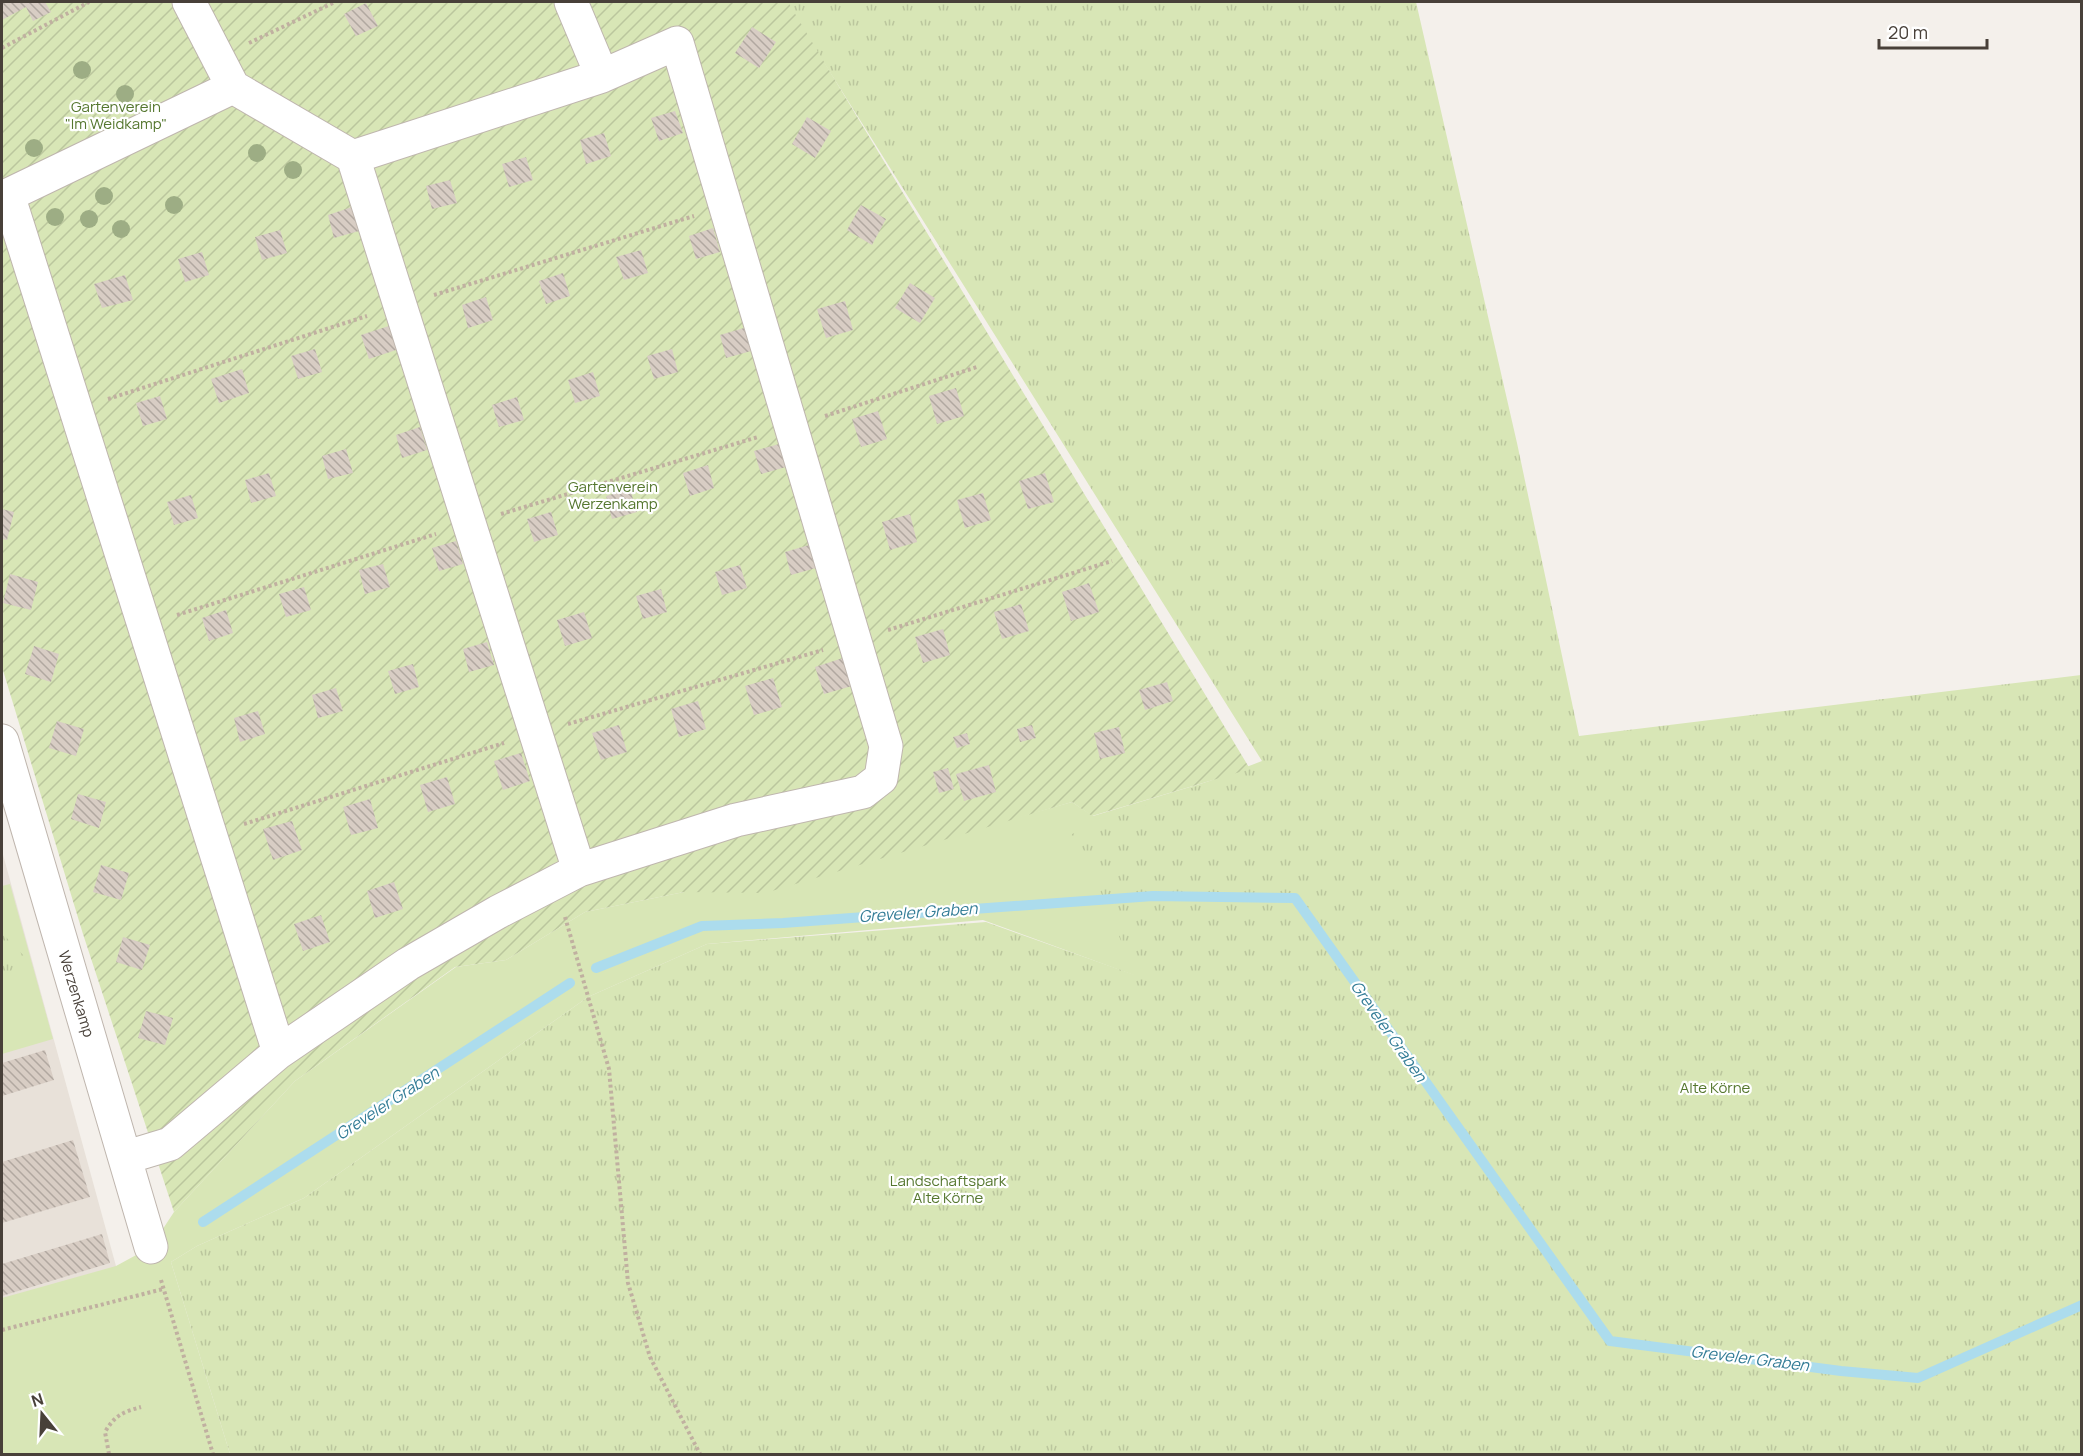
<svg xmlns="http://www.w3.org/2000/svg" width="2083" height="1456" font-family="Manrope,sans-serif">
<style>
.residential{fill:#e8e1d9}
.grass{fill:#d8e6b6}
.park{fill:url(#park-tufts)}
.garden{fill:url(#garden-furrows)}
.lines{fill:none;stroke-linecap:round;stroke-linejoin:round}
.stream{stroke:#acdced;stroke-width:10}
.building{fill:url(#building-back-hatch)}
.minor-casing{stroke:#bfb6ae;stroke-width:35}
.path{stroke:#c0b0a0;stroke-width:4;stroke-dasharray:3 3;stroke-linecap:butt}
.minor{stroke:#fff;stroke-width:33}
.tree{fill:#9dad84}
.labels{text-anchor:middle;stroke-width:4.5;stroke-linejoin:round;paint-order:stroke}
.park-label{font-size:15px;fill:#55772f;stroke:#fff}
.street-label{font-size:15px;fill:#484039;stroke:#fff}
.water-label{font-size:16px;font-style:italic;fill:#327c96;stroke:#fff}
</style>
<defs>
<pattern id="park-tufts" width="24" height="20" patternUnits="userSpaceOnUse" patternTransform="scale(1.5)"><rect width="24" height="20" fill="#d8e6b6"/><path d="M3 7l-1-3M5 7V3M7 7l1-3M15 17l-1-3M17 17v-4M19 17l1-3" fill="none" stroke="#bbc69d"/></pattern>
<pattern id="garden-furrows" width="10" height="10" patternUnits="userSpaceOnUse" patternTransform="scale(1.5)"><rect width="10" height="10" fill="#d8e6b6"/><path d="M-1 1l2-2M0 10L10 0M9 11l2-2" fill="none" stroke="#bbc69d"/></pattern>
<pattern id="building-back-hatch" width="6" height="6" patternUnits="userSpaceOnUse" patternTransform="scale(1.5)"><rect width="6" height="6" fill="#d8cdc4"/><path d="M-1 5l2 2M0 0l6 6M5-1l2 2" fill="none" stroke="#b1a8a0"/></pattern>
</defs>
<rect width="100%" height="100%" fill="#f4f0eb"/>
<path class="residential" d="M 2,851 L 116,1266 L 179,1454 L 2,1454 Z"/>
<path class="grass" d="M 1250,769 L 1150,981 L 983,920 L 707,944 L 588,997 L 304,1198 L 197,1246 L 171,1262 L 230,1454 L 2,1454 L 2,1298 L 116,1266 L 151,1247 L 174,1212 L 295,1081 L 456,967 L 506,960 L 585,912 L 684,892 L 757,891 L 1072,802 L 1093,816 Z
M 10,884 L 53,1039 L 2,1054 L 2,886 Z"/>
<path class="park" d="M 786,2 L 1416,2 L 1517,443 L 1579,736 L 2081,675 L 2081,1454 L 230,1454 L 171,1262 L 197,1246 L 304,1198 L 588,997 L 707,944 L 986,922 L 1135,975 L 1083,849 L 1063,853 L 1072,834 L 1262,761 Z
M 2,933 L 25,957 L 2,980 Z"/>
<path class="garden" d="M 2,2 L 788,2 L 1250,769 L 1092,816 L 1072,802 L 765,893 L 684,892 L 585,912 L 506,960 L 455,967 L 295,1081 L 174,1212 L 83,934 L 2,667 Z"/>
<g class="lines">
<path class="stream" d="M 596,968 L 702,926 L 783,923 L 1153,896 L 1295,898 L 1610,1341 L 1841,1371 L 1918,1378 L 2082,1305
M 203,1222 L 570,983"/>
</g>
<path class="building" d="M 2,2 L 45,2 L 51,12 L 33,21 L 26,7 L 2,20 Z
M 366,3 L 378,26 L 356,36 L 344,14 Z
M 752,27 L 776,42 L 759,68 L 735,53 Z
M 675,111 L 683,133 L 659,141 L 651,118 Z
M 807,117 L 831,131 L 815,158 L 792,144 Z
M 604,133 L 611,156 L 586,164 L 580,140 Z
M 526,157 L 533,180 L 509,187 L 502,164 Z
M 450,180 L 457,203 L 432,209 L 426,186 Z
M 861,205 L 886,219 L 872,245 L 847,230 Z
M 352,207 L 359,231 L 334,238 L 328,215 Z
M 713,228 L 720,252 L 696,259 L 689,236 Z
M 280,230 L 287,253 L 262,260 L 255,237 Z
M 641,250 L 648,273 L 624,280 L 616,257 Z
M 202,252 L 209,275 L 185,282 L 178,259 Z
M 563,273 L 570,296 L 546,304 L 539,281 Z
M 125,275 L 133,300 L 102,308 L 94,284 Z
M 910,283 L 935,298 L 920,323 L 895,308 Z
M 486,297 L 493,320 L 468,328 L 462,305 Z
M 845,301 L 853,330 L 826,338 L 817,309 Z
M 392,325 L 399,349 L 369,359 L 361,335 Z
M 744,328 L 751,351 L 726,358 L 720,335 Z
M 315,349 L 322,372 L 298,379 L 291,356 Z
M 672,349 L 678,372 L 654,379 L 647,356 Z
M 242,369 L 249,393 L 219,403 L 211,379 Z
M 593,372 L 600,396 L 575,403 L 568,380 Z
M 956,388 L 964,416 L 937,424 L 929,396 Z
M 160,396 L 167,419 L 143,426 L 136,403 Z
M 517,397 L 524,420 L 499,427 L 492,405 Z
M 878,411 L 887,439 L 861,447 L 852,419 Z
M 420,427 L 427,450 L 402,458 L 396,435 Z
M 779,444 L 786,467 L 761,474 L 754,451 Z
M 346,449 L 353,473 L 328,479 L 322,456 Z
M 708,465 L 714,488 L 690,496 L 683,473 Z
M 269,473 L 276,496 L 251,503 L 245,480 Z
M 1045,473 L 1054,502 L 1028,509 L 1019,481 Z
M 630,489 L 637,512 L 612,519 L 606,496 Z
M 983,493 L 991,520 L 965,528 L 957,500 Z
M 191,495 L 198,518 L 174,525 L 167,502 Z
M 2,509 L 14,512 L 7,540 L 2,539 Z
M 551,512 L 558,535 L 534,542 L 527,519 Z
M 910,514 L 917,542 L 890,550 L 882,522 Z
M 456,541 L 463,564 L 439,571 L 432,548 Z
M 809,545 L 816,568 L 791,575 L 785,552 Z
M 383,564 L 390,587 L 365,594 L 359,570 Z
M 740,565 L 747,588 L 722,595 L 715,572 Z
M 10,574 L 38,582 L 31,610 L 3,603 Z
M 1089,583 L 1099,612 L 1071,621 L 1062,592 Z
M 304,587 L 311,610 L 286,617 L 279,594 Z
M 661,589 L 667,612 L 643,619 L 636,596 Z
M 1021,604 L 1029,631 L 1002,639 L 994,612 Z
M 226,610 L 233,633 L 209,641 L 202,618 Z
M 584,612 L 592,638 L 565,646 L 557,620 Z
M 943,629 L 950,655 L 923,663 L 915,637 Z
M 487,642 L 494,665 L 469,672 L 463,649 Z
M 34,646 L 59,654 L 51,682 L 25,674 Z
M 843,658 L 852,686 L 824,694 L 815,667 Z
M 413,664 L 419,687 L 395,694 L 388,671 Z
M 773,678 L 782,707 L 754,715 L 745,686 Z
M 1167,682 L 1173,701 L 1145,710 L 1139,690 Z
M 336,688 L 343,711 L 318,718 L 312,695 Z
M 698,701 L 706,729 L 679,737 L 671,709 Z
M 258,711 L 265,734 L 240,742 L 234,718 Z
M 57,721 L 84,729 L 76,756 L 49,748 Z
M 619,725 L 627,752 L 601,760 L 592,733 Z
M 1032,725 L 1036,738 L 1020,742 L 1017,729 Z
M 1119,727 L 1125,753 L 1100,759 L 1094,733 Z
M 967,733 L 970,744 L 957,748 L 953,737 Z
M 521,753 L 530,781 L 503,790 L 494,761 Z
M 989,765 L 996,792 L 964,801 L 956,774 Z
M 948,768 L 954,789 L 939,793 L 933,772 Z
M 447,777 L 455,804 L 428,812 L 420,785 Z
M 78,794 L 106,802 L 99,828 L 71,819 Z
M 370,799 L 378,828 L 351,835 L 343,807 Z
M 292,821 L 302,850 L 273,860 L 263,829 Z
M 101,865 L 129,873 L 121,900 L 93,892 Z
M 394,882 L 403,909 L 375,918 L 367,891 Z
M 321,915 L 330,942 L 303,951 L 294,924 Z
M 123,937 L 150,945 L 142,970 L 116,962 Z
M 146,1011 L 173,1018 L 165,1045 L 138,1038 Z
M 45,1050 L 54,1080 L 2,1096 L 2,1063 Z
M 73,1140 L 90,1197 L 2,1223 L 2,1162 Z
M 102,1234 L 110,1263 L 2,1296 L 2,1264 Z"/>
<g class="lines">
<g class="minor-casing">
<path id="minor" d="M 571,2 L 602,76
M 353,157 L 579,870
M 8,195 L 279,1052
M 2,198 L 233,87
M 2,741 L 151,1247
M 127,1157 L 170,1144 L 279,1052 L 408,964 L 498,912 L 579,870 L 736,820 L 863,792 L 881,778 L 886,746 L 677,43 L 602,76 L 353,157 L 233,87 L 189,2"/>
</g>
<path class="path" d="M 249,43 L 335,2
M 2,48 L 89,2
M 434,295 L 694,216
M 108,399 L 367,316
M 825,416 L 977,367
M 501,514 L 758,437
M 177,615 L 436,534
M 888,630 L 1112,561
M 568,724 L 823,650
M 244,824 L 504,743
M 565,917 L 609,1069 L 628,1283 L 650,1357 L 700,1454
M 161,1280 L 213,1454
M 2,1330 L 163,1289
M 109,1454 L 105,1432 C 115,1415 123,1412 141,1407"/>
<use href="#minor" class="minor"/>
</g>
<g class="tree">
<circle cx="82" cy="70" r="9"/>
<circle cx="125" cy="94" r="9"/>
<circle cx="34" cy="148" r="9"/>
<circle cx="257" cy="153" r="9"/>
<circle cx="293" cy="170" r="9"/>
<circle cx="104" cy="196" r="9"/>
<circle cx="174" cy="205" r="9"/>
<circle cx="55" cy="217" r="9"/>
<circle cx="89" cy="219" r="9"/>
<circle cx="121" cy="229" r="9"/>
</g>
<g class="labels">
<g class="park-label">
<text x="116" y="112">Gartenverein<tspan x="116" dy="17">"Im Weidkamp"</tspan></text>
<text x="613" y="492">Gartenverein<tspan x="613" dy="17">Werzenkamp</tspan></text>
<text x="1715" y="1093">Alte Körne</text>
<text x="948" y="1186">Landschaftspark<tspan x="948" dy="17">Alte Körne</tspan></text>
</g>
<g class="street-label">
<text transform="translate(76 994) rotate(73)" y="5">Werzenkamp</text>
</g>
<g class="water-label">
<text transform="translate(918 912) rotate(-4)" y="6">Greveler Graben</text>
<text transform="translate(1389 1031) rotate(55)" y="6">Greveler Graben</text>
<text transform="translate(387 1103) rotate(-33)" y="6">Greveler Graben</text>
<text transform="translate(1750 1358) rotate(7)" y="6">Greveler Graben</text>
</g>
</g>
<rect width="2083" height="1456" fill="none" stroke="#484039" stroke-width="6"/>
<g transform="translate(42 1414) rotate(342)" stroke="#ffffff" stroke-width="4.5" paint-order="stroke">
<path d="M0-4.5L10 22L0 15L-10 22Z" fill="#484039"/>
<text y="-9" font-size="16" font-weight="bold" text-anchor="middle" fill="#484039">N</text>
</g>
<path d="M1879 39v9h108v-9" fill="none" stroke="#484039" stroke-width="3"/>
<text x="1888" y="39" font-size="18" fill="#484039" stroke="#ffffff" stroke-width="4.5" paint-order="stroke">20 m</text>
</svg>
